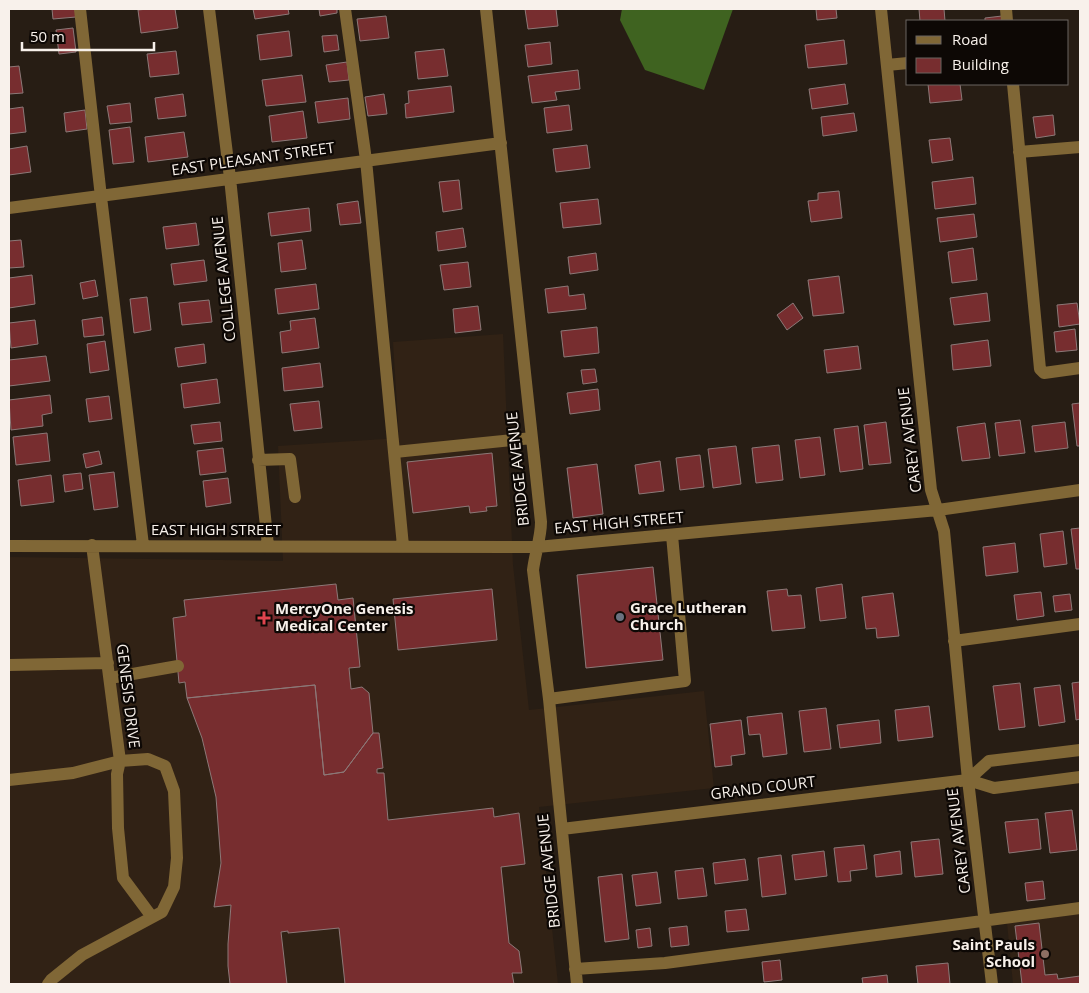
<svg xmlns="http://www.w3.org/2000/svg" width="1089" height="993" font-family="'Open Sans',sans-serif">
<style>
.built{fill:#312215}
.forest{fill:#3f6320}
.building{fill:#772d2f;stroke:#8c7978}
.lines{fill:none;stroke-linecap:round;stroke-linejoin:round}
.minor{stroke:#806736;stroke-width:12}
.worship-dot{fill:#6b7280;stroke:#0d0805;stroke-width:2}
.health-dot{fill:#e0444e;stroke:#0d0805;stroke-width:2}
.education-dot{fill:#8d6e63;stroke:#0d0805;stroke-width:2}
.labels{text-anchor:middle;stroke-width:4.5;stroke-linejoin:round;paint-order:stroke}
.street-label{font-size:15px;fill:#f8f1eb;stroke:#0d0805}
.poi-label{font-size:15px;font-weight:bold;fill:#f8f1eb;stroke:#0d0805;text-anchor:start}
</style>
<rect width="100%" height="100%" fill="#271d14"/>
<path class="built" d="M 503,334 L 513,565 L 529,710 L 704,691 L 714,788 L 539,807 L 558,984 L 9,984 L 9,557 L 283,561 L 278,446 L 399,438 L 393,342 Z
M 1080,914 L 1080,984 L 1013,984 L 1007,923 Z"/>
<path class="forest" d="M 622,9 L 733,9 L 704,90 L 645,70 L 620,20 Z"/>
<path class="building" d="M 52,9 L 75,9 L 76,17 L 53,19 Z
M 148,9 L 175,9 L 178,28 L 141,33 L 138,10 Z
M 253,9 L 288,9 L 289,14 L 255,19 Z
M 319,9 L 337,9 L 337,13 L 320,16 Z
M 525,9 L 556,9 L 558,26 L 528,29 Z
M 816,9 L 836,9 L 837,18 L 817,20 Z
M 919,9 L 944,9 L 945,21 L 920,21 Z
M 386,16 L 389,38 L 360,41 L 357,19 Z
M 1002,16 L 1003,21 L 985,21 L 985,18 Z
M 73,28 L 76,52 L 59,54 L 56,30 Z
M 289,31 L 292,56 L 260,60 L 257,35 Z
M 337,35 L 339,50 L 324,52 L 322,36 Z
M 844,40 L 847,64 L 808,68 L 805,45 Z
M 550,42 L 552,64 L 528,67 L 525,45 Z
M 444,49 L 448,76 L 418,79 L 415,52 Z
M 176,51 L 179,74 L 150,77 L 147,54 Z
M 347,62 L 349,80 L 329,82 L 326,65 Z
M 19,66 L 23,93 L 9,94 L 9,67 Z
M 578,70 L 580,89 L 555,92 L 557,100 L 532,103 L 528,76 Z
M 302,75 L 306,102 L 266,106 L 262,80 Z
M 845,84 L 848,104 L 812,109 L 809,89 Z
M 928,84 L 960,84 L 962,100 L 930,103 Z
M 451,86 L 454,112 L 406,118 L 405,104 L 409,103 L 408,91 Z
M 183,94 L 186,116 L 158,119 L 155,98 Z
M 384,94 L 387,114 L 368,116 L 365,97 Z
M 348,98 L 350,119 L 318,123 L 315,102 Z
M 130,103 L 132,122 L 110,124 L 107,106 Z
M 569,105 L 572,130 L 547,133 L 544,108 Z
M 23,107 L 26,132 L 9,134 L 9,109 Z
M 85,110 L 87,129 L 66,132 L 64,113 Z
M 303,111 L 307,138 L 272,142 L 269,116 Z
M 854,113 L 857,131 L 823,136 L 821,117 Z
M 1053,115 L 1055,135 L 1036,138 L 1033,117 Z
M 130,127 L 134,162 L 113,164 L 109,130 Z
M 184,132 L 188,157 L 148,162 L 145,137 Z
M 950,138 L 953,160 L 932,163 L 929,140 Z
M 587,145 L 590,168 L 556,172 L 553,149 Z
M 27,146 L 31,172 L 9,175 L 9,149 Z
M 973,177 L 976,204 L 935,209 L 932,182 Z
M 459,180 L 462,209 L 443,212 L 439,182 Z
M 839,191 L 842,218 L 811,222 L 808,201 L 818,200 L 818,193 Z
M 598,199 L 601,224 L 563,228 L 560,203 Z
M 358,201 L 361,223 L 340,225 L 337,204 Z
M 309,208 L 311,231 L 271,236 L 268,213 Z
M 974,214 L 977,237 L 940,242 L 937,218 Z
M 196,223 L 199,245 L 166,249 L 163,227 Z
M 463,228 L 466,247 L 438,251 L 436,232 Z
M 21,240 L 24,267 L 9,268 L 9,241 Z
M 302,240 L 306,269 L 281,272 L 278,243 Z
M 973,248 L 977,280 L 952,283 L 948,252 Z
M 596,253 L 598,270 L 570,274 L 568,257 Z
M 204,260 L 207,281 L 174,285 L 171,264 Z
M 468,262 L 471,287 L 444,290 L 440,265 Z
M 32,275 L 35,304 L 9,308 L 9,278 Z
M 839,276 L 844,313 L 813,316 L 808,280 Z
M 95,280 L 98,296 L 83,299 L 80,283 Z
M 316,284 L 319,309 L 278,314 L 275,289 Z
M 568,286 L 569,296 L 584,294 L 586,309 L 548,313 L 545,289 Z
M 987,293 L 990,321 L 954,325 L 950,298 Z
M 147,297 L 151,330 L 134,333 L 130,299 Z
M 209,300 L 212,322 L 182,325 L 179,303 Z
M 793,303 L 803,318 L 787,330 L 777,315 Z
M 1077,303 L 1080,324 L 1059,327 L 1057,305 Z
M 478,306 L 481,330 L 455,333 L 453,309 Z
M 102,317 L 104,335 L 84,337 L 82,320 Z
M 315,318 L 319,348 L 282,353 L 280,332 L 291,330 L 290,321 Z
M 35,320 L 38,344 L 11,348 L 9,323 Z
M 597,327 L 599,353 L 564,357 L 561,331 Z
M 1075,329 L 1077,350 L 1056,352 L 1054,332 Z
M 988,340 L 991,366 L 953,370 L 951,345 Z
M 105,341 L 109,370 L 90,373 L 87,344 Z
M 204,344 L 206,363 L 178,367 L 175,348 Z
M 858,346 L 861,369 L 827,373 L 824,350 Z
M 46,356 L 50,381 L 9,386 L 9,360 Z
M 320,363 L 323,387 L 284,391 L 282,368 Z
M 595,369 L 597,382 L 583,384 L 581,370 Z
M 217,379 L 220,403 L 184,408 L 181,384 Z
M 598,389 L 600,410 L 570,414 L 567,393 Z
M 50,395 L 52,413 L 42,415 L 43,426 L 11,430 L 9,400 Z
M 109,396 L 112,419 L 89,422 L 86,399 Z
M 319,401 L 322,428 L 294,431 L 290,404 Z
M 1080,403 L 1080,446 L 1077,446 L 1072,404 Z
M 1020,420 L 1025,453 L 999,456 L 995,423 Z
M 220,422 L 222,441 L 194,444 L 191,425 Z
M 886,422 L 891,463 L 869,465 L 864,425 Z
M 1065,422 L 1068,448 L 1035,452 L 1032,426 Z
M 985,423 L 990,458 L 962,461 L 957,427 Z
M 858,426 L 863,469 L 840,472 L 834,429 Z
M 47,433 L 50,461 L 16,465 L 13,437 Z
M 820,437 L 825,475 L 800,478 L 795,440 Z
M 779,445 L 783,480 L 756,483 L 752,448 Z
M 736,446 L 741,484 L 713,488 L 708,449 Z
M 223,448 L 226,472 L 200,475 L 197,451 Z
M 99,451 L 102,464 L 86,468 L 83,454 Z
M 492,453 L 497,506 L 486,507 L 487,511 L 470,513 L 469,506 L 413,513 L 407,462 Z
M 700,455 L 704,487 L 680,490 L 676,458 Z
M 660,461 L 664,491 L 639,494 L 635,465 Z
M 597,464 L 603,514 L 573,518 L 567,468 Z
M 114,472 L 118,507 L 94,510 L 89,475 Z
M 81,473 L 83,489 L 65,492 L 63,475 Z
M 51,475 L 54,502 L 21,506 L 18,480 Z
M 228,478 L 231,503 L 206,507 L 203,481 Z
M 1080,528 L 1080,569 L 1076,569 L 1071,529 Z
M 1063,531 L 1067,564 L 1044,567 L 1040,534 Z
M 1015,543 L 1018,572 L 986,576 L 983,547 Z
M 653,567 L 663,660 L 586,668 L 577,575 Z
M 336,584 L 338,600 L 353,598 L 360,667 L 349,668 L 351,689 L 362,687 L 369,693 L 373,733 L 344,772 L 324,775 L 315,685 L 187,698 L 185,682 L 179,683 L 173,618 L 186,616 L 184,600 Z
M 842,584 L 846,618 L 820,621 L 816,588 Z
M 492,589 L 497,640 L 398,650 L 393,599 Z
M 787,589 L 788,596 L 801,595 L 805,628 L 772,631 L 767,591 Z
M 1041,592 L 1044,616 L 1017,620 L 1014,595 Z
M 893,593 L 899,636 L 877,638 L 876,628 L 866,629 L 862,597 Z
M 1070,594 L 1072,610 L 1055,612 L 1053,596 Z
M 1080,682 L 1080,719 L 1076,720 L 1072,683 Z
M 1020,683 L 1025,727 L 999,730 L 993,686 Z
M 315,685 L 324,775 L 344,772 L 373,733 L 379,733 L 383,768 L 377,769 L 377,773 L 384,773 L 388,820 L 493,808 L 494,817 L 519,813 L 525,864 L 501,867 L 509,943 L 519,951 L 522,973 L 512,973 L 514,984 L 345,984 L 339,928 L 288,933 L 288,931 L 281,932 L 287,984 L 230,984 L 228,966 L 228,944 L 231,905 L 214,907 L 221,863 L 216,797 L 202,738 L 187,698 Z
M 1060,685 L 1065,722 L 1039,726 L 1034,688 Z
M 929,706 L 933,737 L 898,741 L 895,710 Z
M 826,708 L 831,749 L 804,752 L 799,711 Z
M 782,713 L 787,754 L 763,757 L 760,734 L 749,735 L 747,717 Z
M 741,720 L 745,754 L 731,756 L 732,765 L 715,767 L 710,724 Z
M 879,720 L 881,743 L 840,748 L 837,725 Z
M 1072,810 L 1077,850 L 1050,853 L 1045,813 Z
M 1038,819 L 1041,849 L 1009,853 L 1005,822 Z
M 939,839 L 943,874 L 915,877 L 911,842 Z
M 864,845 L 867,869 L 850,871 L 851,881 L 838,882 L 834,848 Z
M 824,851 L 827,876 L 795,880 L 792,855 Z
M 900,851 L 902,874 L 876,877 L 874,855 Z
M 781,855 L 786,894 L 762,897 L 758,858 Z
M 745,859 L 748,880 L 715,884 L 713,863 Z
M 703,868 L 707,896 L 678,899 L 675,871 Z
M 657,872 L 661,903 L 636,906 L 632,875 Z
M 622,874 L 629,939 L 605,942 L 598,877 Z
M 1043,881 L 1045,899 L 1027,901 L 1025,883 Z
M 746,909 L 749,930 L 727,932 L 725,911 Z
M 1039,923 L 1045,975 L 1057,974 L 1058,979 L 1080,976 L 1080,984 L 1022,984 L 1015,926 Z
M 687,926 L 689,945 L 671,947 L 669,928 Z
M 650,928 L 652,946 L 638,948 L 636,930 Z
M 780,960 L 782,980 L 764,982 L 762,962 Z
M 948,963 L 950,984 L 918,984 L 916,966 Z
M 887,975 L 888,984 L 863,984 L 862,978 Z"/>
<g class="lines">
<path class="minor" d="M 80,9 L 101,197 L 143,545
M 209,9 L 230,178 L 268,546
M 345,9 L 366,160 L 403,546
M 486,9 L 541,522 C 541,538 535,553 533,570 L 549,699 L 577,984
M 881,9 L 931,490 L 944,531 L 968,780 L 992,984
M 1006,9 L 1007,21
M 887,65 L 908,63
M 1013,84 L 1040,369 L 1044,373 L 1080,368
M 1019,152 L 1080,147
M 9,208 L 501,143
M 395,452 L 532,438
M 258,460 L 290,459 L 295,497
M 9,546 L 537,547 L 938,510 L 1080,490
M 954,641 L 1080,624
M 9,665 L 108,663
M 110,678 L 178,666
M 549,699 L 685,681 L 672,535
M 9,780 L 73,773 L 120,761 L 117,774 L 118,828 L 123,878 L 152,917
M 968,780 L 989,761 L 1080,750
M 562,829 L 968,780 L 994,788 L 1080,777
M 575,969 L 665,963 L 1080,908
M 48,984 L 51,980 L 82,955 L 162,912 L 174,887 L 177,858 L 174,791 L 165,766 L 148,759 L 120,761 L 92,545"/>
</g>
<circle class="worship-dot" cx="620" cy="617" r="5"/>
<path class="health-dot" d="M261.5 610.5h5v5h5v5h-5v5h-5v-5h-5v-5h5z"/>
<circle class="education-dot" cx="1045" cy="954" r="5"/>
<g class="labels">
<g class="street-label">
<text transform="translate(253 159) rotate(-8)" y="5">EAST PLEASANT STREET</text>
<text transform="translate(224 279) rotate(-96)" y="5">COLLEGE AVENUE</text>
<text transform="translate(910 440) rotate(-97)" y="5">CAREY AVENUE</text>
<text transform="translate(518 469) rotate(-96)" y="5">BRIDGE AVENUE</text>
<text transform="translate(619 523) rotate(-5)" y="5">EAST HIGH STREET</text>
<text x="216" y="535">EAST HIGH STREET</text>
<text transform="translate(128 696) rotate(83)" y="5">GENESIS DRIVE</text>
<text transform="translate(763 788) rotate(-7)" y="5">GRAND COURT</text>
<text transform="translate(959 841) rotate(-97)" y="5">CAREY AVENUE</text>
<text transform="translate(549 871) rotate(-96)" y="5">BRIDGE AVENUE</text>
</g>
<g class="poi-label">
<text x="630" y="613">Grace Lutheran<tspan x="630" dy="17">Church</tspan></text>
<text x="275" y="614">MercyOne Genesis<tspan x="275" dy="17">Medical Center</tspan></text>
<text x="1035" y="950" text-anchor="end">Saint Pauls<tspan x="1035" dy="17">School</tspan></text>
</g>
</g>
<rect width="1089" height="993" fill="none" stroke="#f8f1eb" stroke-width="20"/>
<rect x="906" y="20" width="162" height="65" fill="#0d0805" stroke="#6b6561"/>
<rect x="916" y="36" width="25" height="8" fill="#806736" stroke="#6b6561"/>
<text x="952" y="45" font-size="15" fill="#f8f1eb">Road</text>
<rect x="916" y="58" width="25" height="15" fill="#772d2f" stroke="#6b6561"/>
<text x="952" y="70" font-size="15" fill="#f8f1eb">Building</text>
<path d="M22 42v8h132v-8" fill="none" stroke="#f8f1eb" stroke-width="2.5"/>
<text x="30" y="42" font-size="15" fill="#f8f1eb" stroke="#0d0805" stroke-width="4" paint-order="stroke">50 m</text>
</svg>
